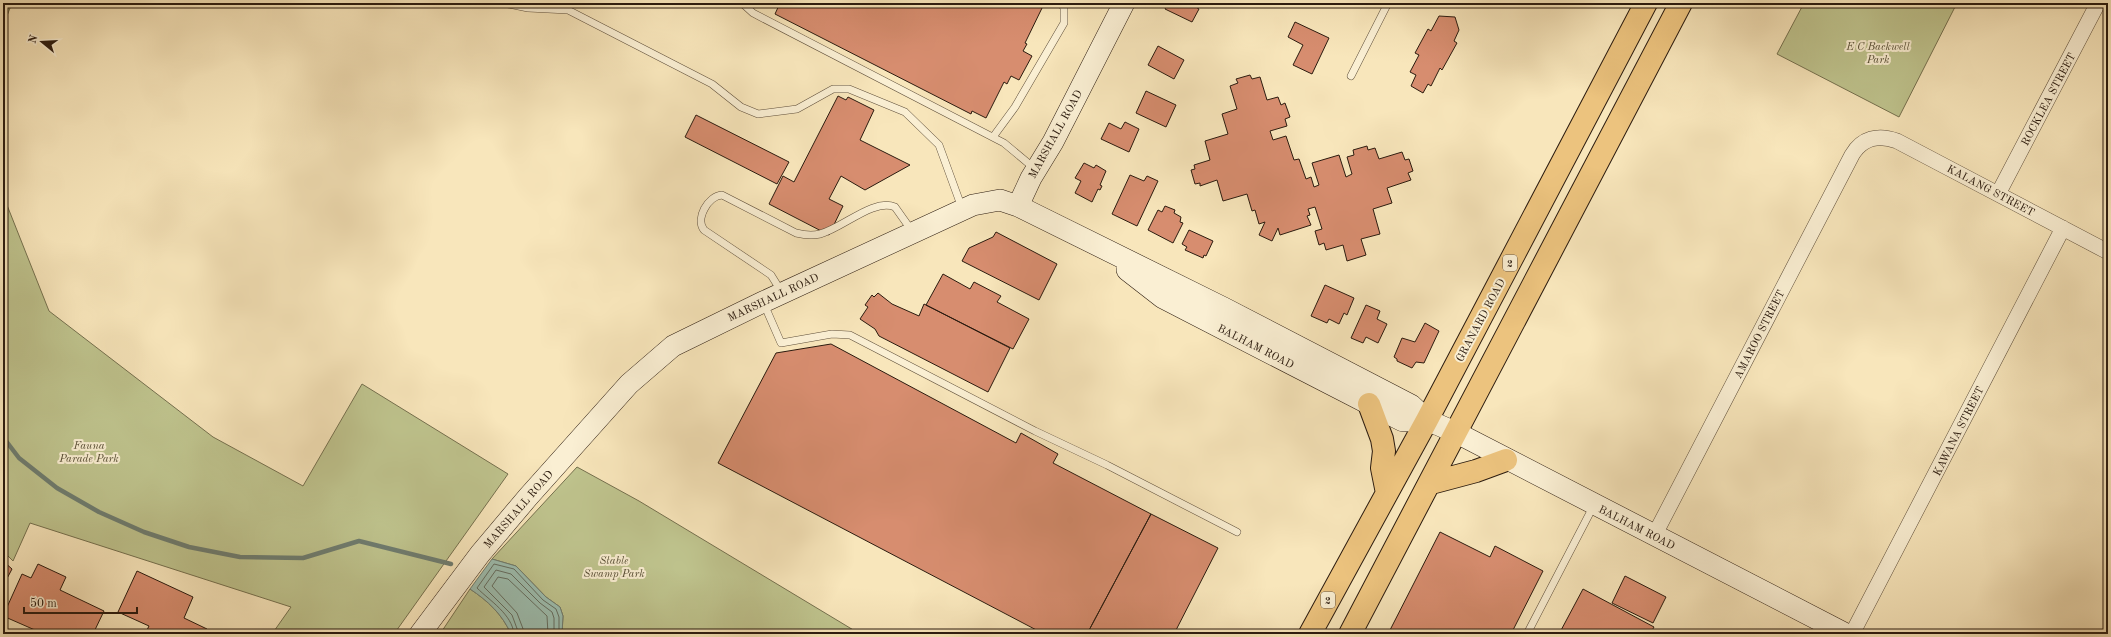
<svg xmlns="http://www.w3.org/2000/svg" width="2111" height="637" font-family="'Old Standard TT',serif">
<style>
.green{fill:#bfc48e;stroke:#75704e}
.water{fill:#9dbfb1;stroke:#6f7d70}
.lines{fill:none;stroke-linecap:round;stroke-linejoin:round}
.shore{stroke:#646d60;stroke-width:1}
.stream{stroke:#6f7d70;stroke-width:4.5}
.building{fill:#d78d6f;stroke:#2b1b0f}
.lane-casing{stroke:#5e4e3a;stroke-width:8}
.street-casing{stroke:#5e4e3a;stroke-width:16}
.secondary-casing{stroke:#2b1b0f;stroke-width:22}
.highway-casing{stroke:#2b1b0f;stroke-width:24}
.lane{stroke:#faefd3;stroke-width:7}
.street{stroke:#faefd3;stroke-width:15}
.secondary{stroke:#faefd3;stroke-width:21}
.highway{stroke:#ecc37e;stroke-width:22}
.labels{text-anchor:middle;stroke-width:4;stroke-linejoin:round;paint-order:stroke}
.shield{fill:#faefd3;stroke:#695b4a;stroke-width:1}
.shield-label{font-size:10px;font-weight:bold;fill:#2b1b0f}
.park-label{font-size:11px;font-style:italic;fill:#574e35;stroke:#faefd3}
.street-label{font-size:11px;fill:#2b1b0f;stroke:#faefd3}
</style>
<rect width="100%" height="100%" fill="#f8e6bb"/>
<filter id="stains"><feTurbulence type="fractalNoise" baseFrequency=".005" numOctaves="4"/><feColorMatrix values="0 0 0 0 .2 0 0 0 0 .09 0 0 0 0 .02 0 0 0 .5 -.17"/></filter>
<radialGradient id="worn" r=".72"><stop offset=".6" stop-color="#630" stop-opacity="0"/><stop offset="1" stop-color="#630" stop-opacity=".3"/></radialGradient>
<path class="green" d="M 3,3 L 12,3 L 3,26 Z
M 1804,3 L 1957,3 L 1899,117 L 1777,54 Z
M 3,195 L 49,311 L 213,437 L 303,486 L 362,384 L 508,474 L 394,634 L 272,634 L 291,607 L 30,523 L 13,561 L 3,551 Z
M 577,467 L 639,501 L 860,634 L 562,634 L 563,616 L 560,607 L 546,597 L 516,566 L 492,559 Z
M 470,589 C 488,601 502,614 511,634 L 440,634 Z"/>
<path class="water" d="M 492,559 L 516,566 L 546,597 L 560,607 L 563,616 L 562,634 L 511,634 C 502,614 488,601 470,589 Z"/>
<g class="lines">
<path class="shore" d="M 514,634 C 512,614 490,601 477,588 L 494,564 L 514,569 L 543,600 L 556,609 L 559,617 L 559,634
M 519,634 L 512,615 L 484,587 L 496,570 L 511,574 L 540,603 L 552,612 L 554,618 L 554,634
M 525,634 L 517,613 L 492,586 L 498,577 L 508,579 L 547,616 L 548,634"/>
<path class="stream" d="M 3,437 L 19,458 L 57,488 L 99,512 L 144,532 L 189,547 L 240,557 L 303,558 L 359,541 L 451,564"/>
</g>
<path class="building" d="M 780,3 L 1037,3 L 1043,6 L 1025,43 L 1027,44 L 1023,51 L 1032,56 L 1019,80 L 1011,76 L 1007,84 L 1004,82 L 986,118 L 972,111 L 971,114 L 775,14 Z
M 1168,3 L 1189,3 L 1199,9 L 1192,22 L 1165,9 Z
M 1439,16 L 1455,17 L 1459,30 L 1454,41 L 1457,43 L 1442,70 L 1440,68 L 1431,86 L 1428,84 L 1423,93 L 1411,86 L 1416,75 L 1410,72 L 1419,55 L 1415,53 L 1428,29 L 1431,31 Z
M 1295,22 L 1329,38 L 1312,74 L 1293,65 L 1303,45 L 1288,37 Z
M 1158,46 L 1184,60 L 1174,79 L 1148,65 Z
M 1250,75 L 1252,79 L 1260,77 L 1267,100 L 1278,97 L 1281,105 L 1285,103 L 1290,117 L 1285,119 L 1287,126 L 1270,131 L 1273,140 L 1286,136 L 1294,160 L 1299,159 L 1306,179 L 1311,177 L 1314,187 L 1319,185 L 1312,163 L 1339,155 L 1346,177 L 1352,174 L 1347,157 L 1354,155 L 1353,150 L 1367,146 L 1368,150 L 1375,148 L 1379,159 L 1402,152 L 1405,160 L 1409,159 L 1413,171 L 1408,173 L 1411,180 L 1387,188 L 1392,203 L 1373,209 L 1380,234 L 1361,239 L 1366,255 L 1347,261 L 1343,245 L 1326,250 L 1324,243 L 1319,245 L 1315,231 L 1322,229 L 1315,207 L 1308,209 L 1310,215 L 1307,216 L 1311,225 L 1280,235 L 1278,228 L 1272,241 L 1259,235 L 1265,222 L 1259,224 L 1255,210 L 1252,211 L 1247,194 L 1223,201 L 1217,180 L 1200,186 L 1200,183 L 1195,184 L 1191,170 L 1195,169 L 1194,165 L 1210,160 L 1205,141 L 1228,134 L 1222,114 L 1237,109 L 1230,86 L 1238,83 L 1236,79 Z
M 1146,91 L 1176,105 L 1166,127 L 1136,113 Z
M 838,96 L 846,100 L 848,97 L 874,110 L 860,140 L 910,165 L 865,190 L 841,176 L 829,199 L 843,206 L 829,235 L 769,204 L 783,176 L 794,182 Z
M 696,115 L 789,162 L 777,184 L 685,137 Z
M 1125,122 L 1139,129 L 1129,152 L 1101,139 L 1109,123 L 1121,129 Z
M 1084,163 L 1094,168 L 1096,165 L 1106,171 L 1100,185 L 1102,186 L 1100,190 L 1098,189 L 1092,202 L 1075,193 L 1081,181 L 1075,178 Z
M 1130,175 L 1144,181 L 1147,176 L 1158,181 L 1137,226 L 1112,214 Z
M 1165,206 L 1175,210 L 1174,213 L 1181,217 L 1180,222 L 1183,223 L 1173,243 L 1148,230 L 1158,210 L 1162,212 Z
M 1189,230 L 1213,241 L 1206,256 L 1204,255 L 1203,258 L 1185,250 L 1187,247 L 1182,244 Z
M 996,232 L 1057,264 L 1039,300 L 962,261 L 969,248 L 993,237 Z
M 943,274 L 970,289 L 974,282 L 1001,296 L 997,302 L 1029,319 L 1013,349 L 926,305 Z
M 1325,285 L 1354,298 L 1347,315 L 1344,313 L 1339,324 L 1329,319 L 1327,323 L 1311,316 Z
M 878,293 L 892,304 L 919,316 L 924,304 L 1010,348 L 988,392 L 879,336 L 875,329 L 860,319 L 868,307 L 865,305 L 872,295 L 874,297 Z
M 1366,305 L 1380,311 L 1377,319 L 1387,324 L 1378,343 L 1366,337 L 1363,343 L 1351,338 Z
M 1425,323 L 1439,331 L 1424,363 L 1416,362 L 1412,368 L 1397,361 L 1397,359 L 1394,357 L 1402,338 L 1415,342 Z
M 831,344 L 1016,443 L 1021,433 L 1058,454 L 1053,463 L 1151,514 L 1087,634 L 1044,634 L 718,463 L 776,353 Z
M 1151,514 L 1218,548 L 1174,634 L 1087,634 Z
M 1440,532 L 1490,557 L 1495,546 L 1543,571 L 1511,634 L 1388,634 Z
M 3,561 L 12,569 L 3,586 Z
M 38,564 L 66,577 L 60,590 L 104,611 L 93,634 L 44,634 L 3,616 L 22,574 L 31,578 Z
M 137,571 L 193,597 L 184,618 L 207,629 L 205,634 L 145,634 L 149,626 L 118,612 Z
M 1625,576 L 1666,597 L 1653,623 L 1612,603 Z
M 1583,589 L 1654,627 L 1650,634 L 1559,634 Z"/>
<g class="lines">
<g class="lane-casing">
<path id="lane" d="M 503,3 L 528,8 L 568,10 L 712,84 L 741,107 L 758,114 L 797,109 L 833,89 L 849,89 L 905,112 L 939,145 L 962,208
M 742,3 L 753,13 L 1004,143 L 1034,168
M 1351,76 L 1388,3
M 993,137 L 1015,107 L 1064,23 L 1064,8 L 1061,3
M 781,291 L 771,275 L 704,230 C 695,219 708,196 722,195 L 796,233 C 804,235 812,236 820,234 C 843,228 873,198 895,207 L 912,231
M 764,304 L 781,343 L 832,334 L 850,335 L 1035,431 L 1107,465 L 1237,532
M 1527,634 L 1594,505"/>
</g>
<g class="street-casing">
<path id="street" d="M 1998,194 L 2098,3
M 1654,536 L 1852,155 C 1862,138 1878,134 1897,141 L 2108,252
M 1852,634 L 2063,228"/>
</g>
<g class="secondary-casing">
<path id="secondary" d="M 1018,206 L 1031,178 L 1053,142 L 1124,3
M 1127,270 L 1163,298 L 1369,404 L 1403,421 L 1427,420
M 420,634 L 480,554 L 528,497 L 629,384 L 673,346 L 763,302 L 973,205 L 1000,200 L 1018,206 L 1224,308 L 1411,405 L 1427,420 L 1457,433 L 1846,634"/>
</g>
<g class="highway-casing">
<path id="highway" d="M 1369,404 L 1382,439 L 1384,451 L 1382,468 L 1387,493
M 1431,483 L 1476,471 L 1506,460
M 1310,634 L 1427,420 L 1646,3
M 1350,634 L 1681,3"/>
</g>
<use href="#lane" class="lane"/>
<use href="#street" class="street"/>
<use href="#secondary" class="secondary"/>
<use href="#highway" class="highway"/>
</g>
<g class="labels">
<g class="shield">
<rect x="1503" y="255" width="14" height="16" rx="3"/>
<rect x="1321" y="592" width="14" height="16" rx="3"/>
</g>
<g class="shield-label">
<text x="1510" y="267">2</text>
<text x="1328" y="604">2</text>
</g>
<g class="park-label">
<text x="1878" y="50">E C Backwell<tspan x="1878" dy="13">Park</tspan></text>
<text x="89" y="449">Fauna<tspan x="89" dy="13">Parade Park</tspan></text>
<text x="614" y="564">Stable<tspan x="614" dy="13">Swamp Park</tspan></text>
</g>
<g class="street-label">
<text transform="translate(2048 99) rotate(-62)" y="4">ROCKLEA STREET</text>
<text transform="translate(1055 134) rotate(-61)" y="4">MARSHALL ROAD</text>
<text transform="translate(1991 190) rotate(28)" y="4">KALANG STREET</text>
<text transform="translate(773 297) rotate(-25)" y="4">MARSHALL ROAD</text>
<text transform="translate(1480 320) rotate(-62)" y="4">GRANARD ROAD</text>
<text transform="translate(1759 334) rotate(-63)" y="4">AMAROO STREET</text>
<text transform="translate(1256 346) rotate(27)" y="4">BALHAM ROAD</text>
<text transform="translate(1958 431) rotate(-63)" y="4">KAWANA STREET</text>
<text transform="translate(518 509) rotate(-49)" y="4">MARSHALL ROAD</text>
<text transform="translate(1637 527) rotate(27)" y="4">BALHAM ROAD</text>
</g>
</g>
<rect width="2111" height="637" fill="none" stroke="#f8e6bb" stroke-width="16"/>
<rect x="4" y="4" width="2103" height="629" fill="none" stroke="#2b1b0f" stroke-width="2"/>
<rect x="8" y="8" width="2095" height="621" fill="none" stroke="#2b1b0f"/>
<g transform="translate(42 42) rotate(288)" stroke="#faefd3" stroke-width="3" paint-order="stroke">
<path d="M0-3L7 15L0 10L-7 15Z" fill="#2b1b0f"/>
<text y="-6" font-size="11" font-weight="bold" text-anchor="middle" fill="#2b1b0f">N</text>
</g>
<path d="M24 607v6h113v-6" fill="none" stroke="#2b1b0f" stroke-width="2"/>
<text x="30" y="607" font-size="12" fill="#2b1b0f" stroke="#faefd3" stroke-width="3" paint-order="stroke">50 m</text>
<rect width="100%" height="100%" filter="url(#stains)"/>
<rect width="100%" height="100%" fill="url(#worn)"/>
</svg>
